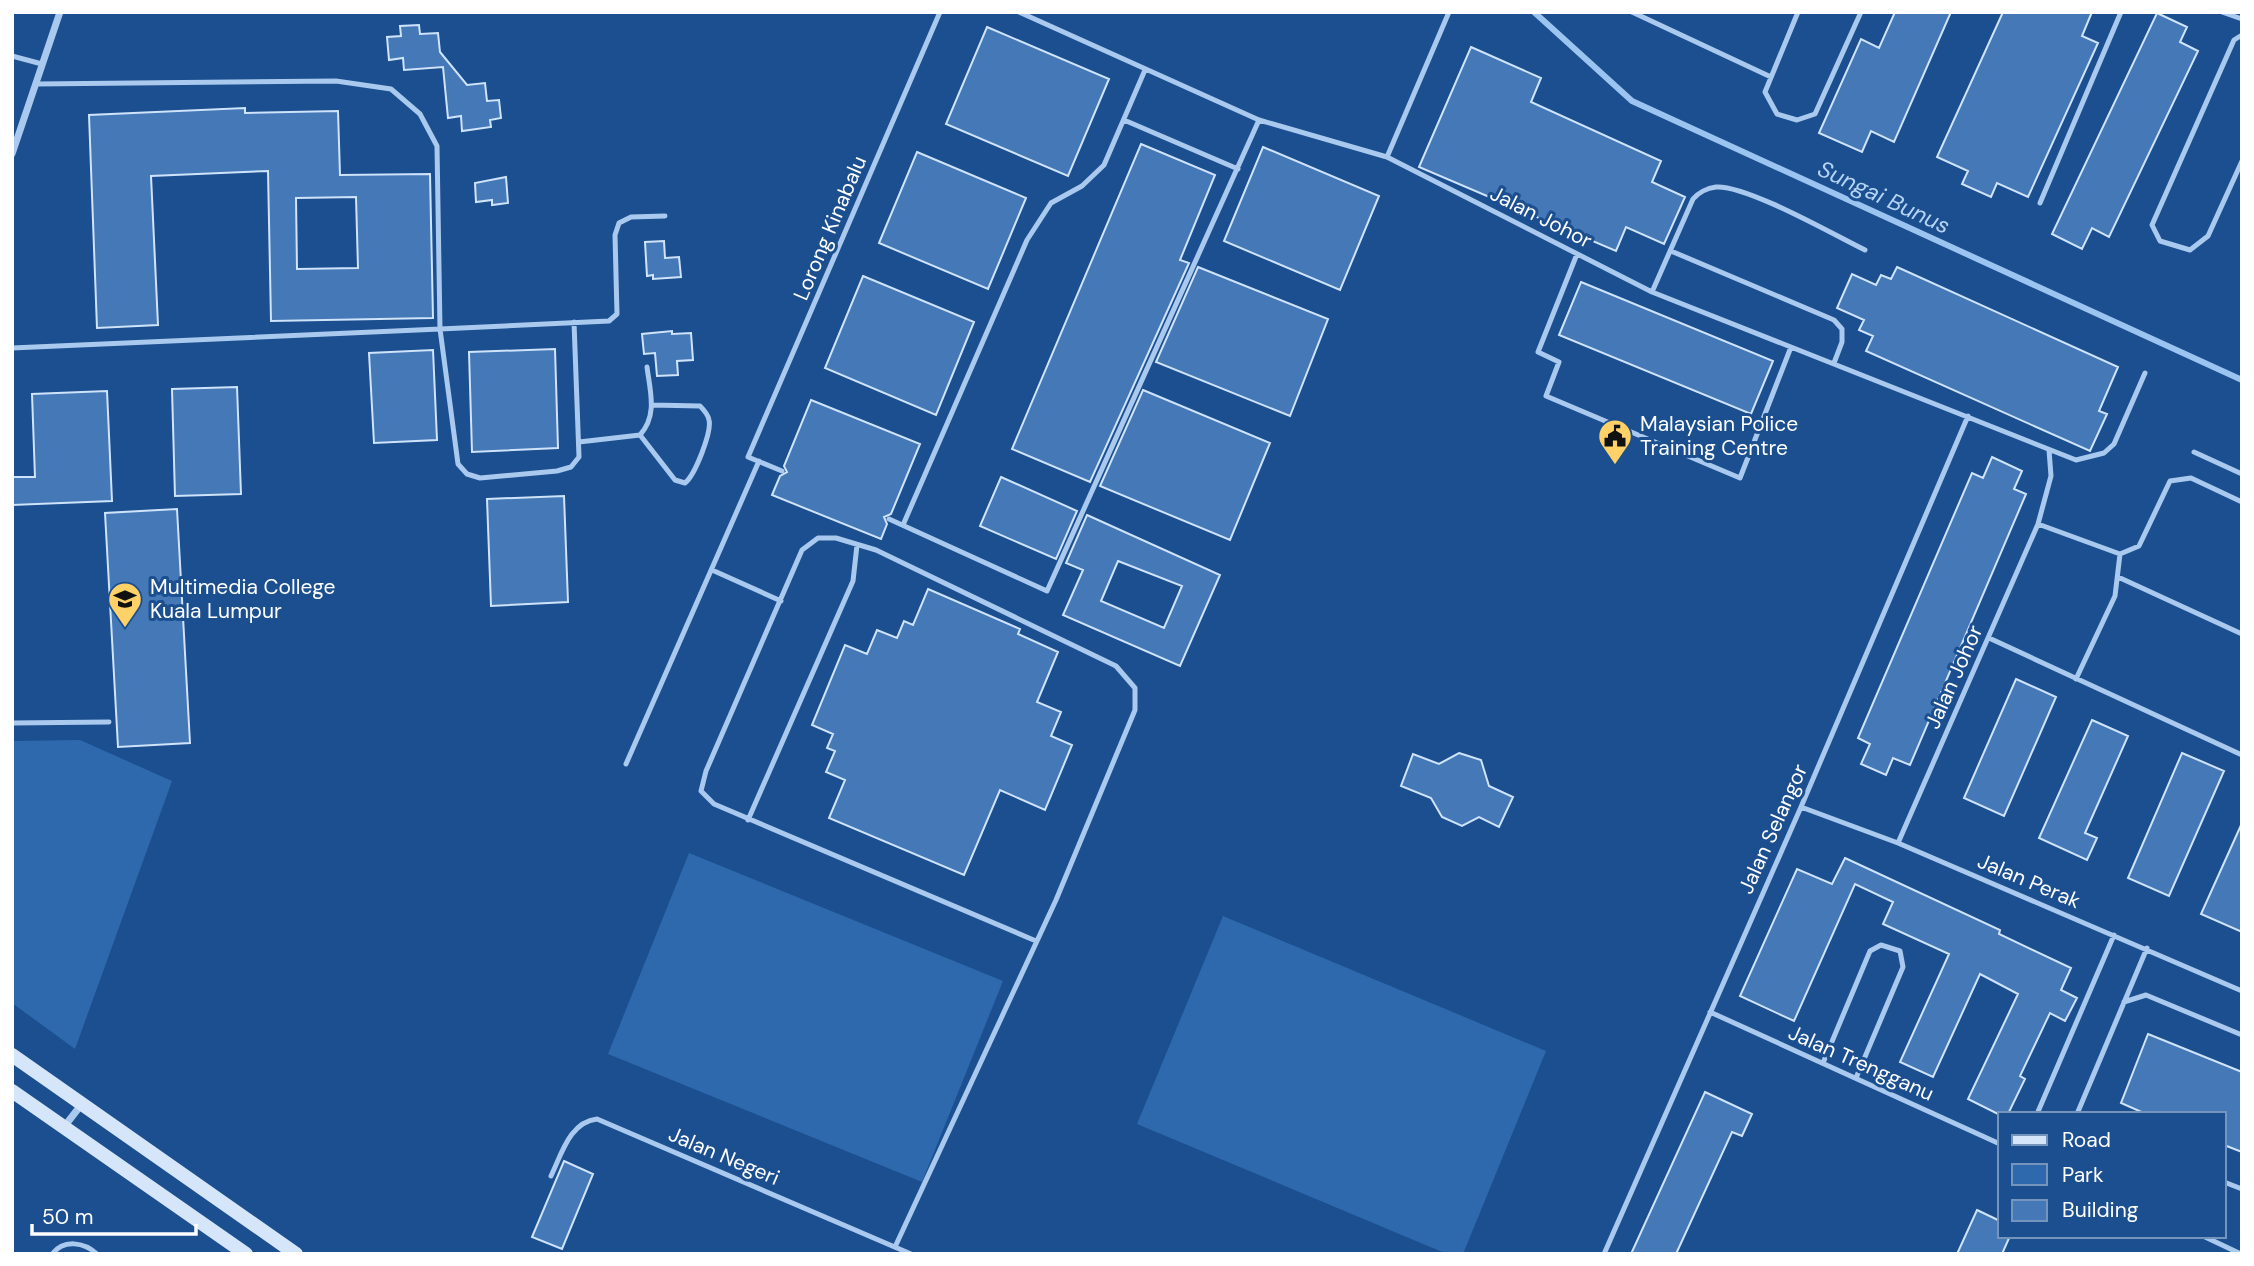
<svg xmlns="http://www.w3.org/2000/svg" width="2254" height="1266" font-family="'DM Sans',sans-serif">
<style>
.green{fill:#2e69ad}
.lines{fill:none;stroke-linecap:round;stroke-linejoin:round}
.stream{stroke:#9cc4f0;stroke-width:6}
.building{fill:#4478b7;stroke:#cfe3fa;stroke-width:2;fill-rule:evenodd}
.service{stroke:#a9c9ee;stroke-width:5}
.minor{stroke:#a9c9ee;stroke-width:7}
.secondary{stroke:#d6e6fa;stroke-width:14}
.labels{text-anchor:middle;stroke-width:6;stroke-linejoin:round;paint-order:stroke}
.street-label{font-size:21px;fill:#fff;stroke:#1b4f8f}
.poi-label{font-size:21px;fill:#fff;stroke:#1b4f8f;text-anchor:start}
.water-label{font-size:23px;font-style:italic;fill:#b5d3f5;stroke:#1b4f8f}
</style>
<rect width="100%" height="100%" fill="#1b4f8f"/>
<path class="green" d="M 80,740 L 172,781 L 75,1049 L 12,1003 L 12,741 Z
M 689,853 L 1003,981 L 922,1182 L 608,1054 Z
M 1223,916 L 1546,1051 L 1463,1254 L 1447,1254 L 1137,1124 Z"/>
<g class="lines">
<path class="stream" d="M 1534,12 L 1632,101 L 2242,380"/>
</g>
<path class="building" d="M 1895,12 L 1951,12 L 1894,142 L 1871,131 L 1862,152 L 1819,133 L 1861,39 L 1879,48 Z
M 2003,12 L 2092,12 L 2082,36 L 2098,43 L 2028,197 L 1997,183 L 1991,197 L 1962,184 L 1968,171 L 1937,157 Z
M 2157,13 L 2187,27 L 2180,42 L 2198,51 L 2109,237 L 2092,228 L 2082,249 L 2052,234 Z
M 419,25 L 420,34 L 438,33 L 440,52 L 467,85 L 485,83 L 487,101 L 499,100 L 501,118 L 490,120 L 491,127 L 462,131 L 461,116 L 448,118 L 443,67 L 404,70 L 403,58 L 389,60 L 387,37 L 401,36 L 400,26 Z
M 987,27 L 1109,79 L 1068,176 L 946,124 Z
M 1471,47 L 1541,78 L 1531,102 L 1661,161 L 1652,182 L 1685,197 L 1664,244 L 1626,227 L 1616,251 L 1419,167 Z
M 245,108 L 245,113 L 338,111 L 340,175 L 430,174 L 433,318 L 271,321 L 268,171 L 151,176 L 158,325 L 97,328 L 89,115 ZM 356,197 L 358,268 L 297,269 L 296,198 Z
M 1141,144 L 1215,175 L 1180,260 L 1189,263 L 1090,482 L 1012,449 Z
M 1263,147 L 1379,196 L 1340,290 L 1224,241 Z
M 917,152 L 1026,198 L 988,289 L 879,243 Z
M 506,177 L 508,203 L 492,205 L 492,200 L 476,202 L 475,183 Z
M 664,241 L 665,258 L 679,257 L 681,277 L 653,279 L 653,275 L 647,276 L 645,242 Z
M 1198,267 L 1328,319 L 1290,416 L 1156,362 Z
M 1897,267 L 2118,367 L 2099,411 L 2107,414 L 2090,451 L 1866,351 L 1873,336 L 1859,330 L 1864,320 L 1837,308 L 1852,274 L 1876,285 L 1881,275 L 1891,279 Z
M 863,276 L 974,322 L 936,415 L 825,368 Z
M 1581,282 L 1773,361 L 1751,414 L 1559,335 Z
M 672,331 L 672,334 L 691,333 L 693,360 L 677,361 L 678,375 L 657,376 L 655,353 L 644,354 L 642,334 Z
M 555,349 L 558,448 L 472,452 L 469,352 Z
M 433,350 L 437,440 L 374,443 L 369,353 Z
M 237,387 L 241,494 L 175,496 L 172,389 Z
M 1143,390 L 1270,443 L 1230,540 L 1100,486 Z
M 107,391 L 112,501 L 12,505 L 12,477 L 35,477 L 32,394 Z
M 811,400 L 920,444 L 891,514 L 884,517 L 887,524 L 881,539 L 772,495 L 780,476 L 787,472 L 784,466 Z
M 1992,457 L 2022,471 L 2014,489 L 2026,494 L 1910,765 L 1893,758 L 1886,775 L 1861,764 L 1870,744 L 1858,738 L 1972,473 L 1983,478 Z
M 1001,477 L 1077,511 L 1056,559 L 980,526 Z
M 564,496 L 568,602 L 491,606 L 487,499 Z
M 177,509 L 190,743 L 118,747 L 105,513 Z
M 1087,515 L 1220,575 L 1180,666 L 1063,615 L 1083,570 L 1066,563 ZM 1118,561 L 1182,586 L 1164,628 L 1101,601 Z
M 928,589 L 1020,629 L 1018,634 L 1058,652 L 1037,702 L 1061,712 L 1051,736 L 1072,745 L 1045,810 L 1000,790 L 964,875 L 829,818 L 845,780 L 826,772 L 835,751 L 827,748 L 833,734 L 812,725 L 845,645 L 867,654 L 877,630 L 897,638 L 904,621 L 913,625 Z
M 2016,679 L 2056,697 L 2004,816 L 1964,798 Z
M 2092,720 L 2128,736 L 2085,833 L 2097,838 L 2087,860 L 2039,838 Z
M 1459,753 L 1481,760 L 1489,786 L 1513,797 L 1499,827 L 1479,817 L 1462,826 L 1442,817 L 1431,798 L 1401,786 L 1413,754 L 1439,764 Z
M 2182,753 L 2224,771 L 2169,896 L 2128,878 Z
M 2242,823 L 2242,932 L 2201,914 Z
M 1845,858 L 2000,930 L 1999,934 L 2071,968 L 2061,990 L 2077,998 L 2065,1021 L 2050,1013 L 2020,1076 L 2025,1079 L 2008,1114 L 1998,1114 L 1968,1099 L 2018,994 L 1980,974 L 1933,1077 L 1900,1062 L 1949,954 L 1883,924 L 1893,902 L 1855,884 L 1794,1021 L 1740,996 L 1797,869 L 1832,884 Z
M 2148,1034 L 2242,1072 L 2242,1152 L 2224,1145 L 2224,1114 L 2146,1114 L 2121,1103 Z
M 1705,1092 L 1752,1114 L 1742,1136 L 1732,1132 L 1676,1254 L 1631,1254 Z
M 564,1161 L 593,1174 L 562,1249 L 532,1237 Z
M 1977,1210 L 2000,1221 L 2000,1236 L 2010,1236 L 2002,1254 L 1957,1254 Z"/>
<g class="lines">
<path class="service" d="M 1019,12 L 1259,120 L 1387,157 L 1652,292 L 2076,460 L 2104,453 L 2114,444 L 2145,373
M 1632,12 L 1771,77
M 1798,12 L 1765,92 L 1777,114 L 1797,120 L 1815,114 L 1861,12
M 2222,12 L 2242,19
M 2242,35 L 2234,40 L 2152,225 L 2160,241 L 2190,250 L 2208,236 L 2242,161
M 12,56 L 42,64
M 36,84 L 336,81 L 391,89 L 420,114 L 437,146 L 440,329 L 609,321 L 617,314 L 615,235 L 619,223 L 631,217 L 665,216
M 1124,120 L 1238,169
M 1387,157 L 1449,12
M 2040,203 L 2121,12
M 1671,251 L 1834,320 L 1842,329 L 1842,342 L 1834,363
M 1577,254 L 1538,352 L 1559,362 L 1546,396 L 1740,478 L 1791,347
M 1652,292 L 1693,199 C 1698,193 1707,188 1716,187 C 1747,185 1834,235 1865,250
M 12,348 L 440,329 L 458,464 L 467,474 L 480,478 L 557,471 L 571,467 L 579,457 L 574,322
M 640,435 L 675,480 L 685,483 C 695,475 712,432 709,420 C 708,414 704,410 700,406 L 652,405
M 579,442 L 640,435 C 658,415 650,391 647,367
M 2194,452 L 2242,474
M 782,471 L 748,457 L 940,12
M 889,519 L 1047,591 L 1259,120
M 2038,524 L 2120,554 L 2139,546 L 2170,481 L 2191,478 L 2242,502
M 903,525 L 1027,240 L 1051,203 L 1082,186 L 1104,165 L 1145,70
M 712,570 L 781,601
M 2118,577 L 2242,634
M 1989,638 L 2242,755
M 2076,679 L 2115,596 L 2120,554
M 12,723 L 109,722
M 626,764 L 759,461
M 1801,807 L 1898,843 L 2242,991
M 748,820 L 853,581 L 857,545
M 1898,843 L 2038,524 L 2051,476 L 2049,450
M 2124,1002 L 2146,995 L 2242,1035
M 1710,1012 L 2000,1144
M 1823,1063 L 1870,951 L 1881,945 L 1900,951 L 1903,967 L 1856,1078
M 2037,1114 L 2114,935
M 2077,1114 L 2147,948
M 551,1176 C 562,1153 570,1122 597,1119 L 911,1254
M 2224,1182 L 2242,1189
M 2203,1236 L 2241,1254
M 895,1247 L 1056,900 L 1135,710 L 1135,688 L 1116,666 L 876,550 L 836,538 L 818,538 L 802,550 L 706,771 L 701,791 L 714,804 L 1036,941
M 52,1254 C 64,1239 84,1242 97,1254
M 1604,1254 L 1801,807 L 1968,416"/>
<path class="minor" d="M 12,154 L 60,12
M 64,1127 L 81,1105"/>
<path class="secondary" d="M 12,1055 L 296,1254
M 12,1091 L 246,1254"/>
</g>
<defs>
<g id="civic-pin" transform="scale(1.75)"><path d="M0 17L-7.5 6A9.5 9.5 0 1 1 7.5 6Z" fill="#ffd166" stroke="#1b4f8f"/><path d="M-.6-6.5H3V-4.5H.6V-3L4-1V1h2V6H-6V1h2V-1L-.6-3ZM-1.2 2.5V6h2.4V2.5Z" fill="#111"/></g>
<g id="school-pin" transform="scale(1.75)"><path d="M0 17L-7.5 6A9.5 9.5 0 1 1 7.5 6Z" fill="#ffd166" stroke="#1b4f8f"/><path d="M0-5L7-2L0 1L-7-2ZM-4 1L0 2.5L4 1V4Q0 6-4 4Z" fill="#111"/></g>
</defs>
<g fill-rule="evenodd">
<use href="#civic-pin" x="1615" y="436"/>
<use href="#school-pin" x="125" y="599"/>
</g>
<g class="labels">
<g class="street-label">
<text transform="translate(1541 217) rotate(27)" y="7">Jalan Johor</text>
<text transform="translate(830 228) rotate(-67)" y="7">Lorong Kinabalu</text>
<text transform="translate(1954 677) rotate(-66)" y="7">Jalan Johor</text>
<text transform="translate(1773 829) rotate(-66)" y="7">Jalan Selangor</text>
<text transform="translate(2029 881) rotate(23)" y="7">Jalan Perak</text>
<text transform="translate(1861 1063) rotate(24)" y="7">Jalan Trengganu</text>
<text transform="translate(724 1156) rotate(23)" y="7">Jalan Negeri</text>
</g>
<g class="poi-label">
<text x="1640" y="431">Malaysian Police<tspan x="1640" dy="24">Training Centre</tspan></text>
<text x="150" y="594">Multimedia College<tspan x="150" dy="24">Kuala Lumpur</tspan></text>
</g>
<g class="water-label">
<text transform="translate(1884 197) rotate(25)" y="8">Sungai Bunus</text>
</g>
</g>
<rect width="2254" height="1266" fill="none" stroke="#ffffff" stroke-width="28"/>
<rect x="1998" y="1112" width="228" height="126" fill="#1b4f8f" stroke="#7695bc" stroke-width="2"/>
<rect x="2012" y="1135" width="35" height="10" fill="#d6e6fa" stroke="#7695bc" stroke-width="2"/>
<text x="2062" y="1147" font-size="21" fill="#ffffff">Road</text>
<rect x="2012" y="1164" width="35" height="21" fill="#2e69ad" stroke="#7695bc" stroke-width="2"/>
<text x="2062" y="1182" font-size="21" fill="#ffffff">Park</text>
<rect x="2012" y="1200" width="35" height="21" fill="#4478b7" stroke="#7695bc" stroke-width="2"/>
<text x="2062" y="1217" font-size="21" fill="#ffffff">Building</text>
<path d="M32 1224v10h164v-10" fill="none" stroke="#ffffff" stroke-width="3.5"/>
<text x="42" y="1224" font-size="21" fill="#ffffff" stroke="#1b4f8f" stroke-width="5" paint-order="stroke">50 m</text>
</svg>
